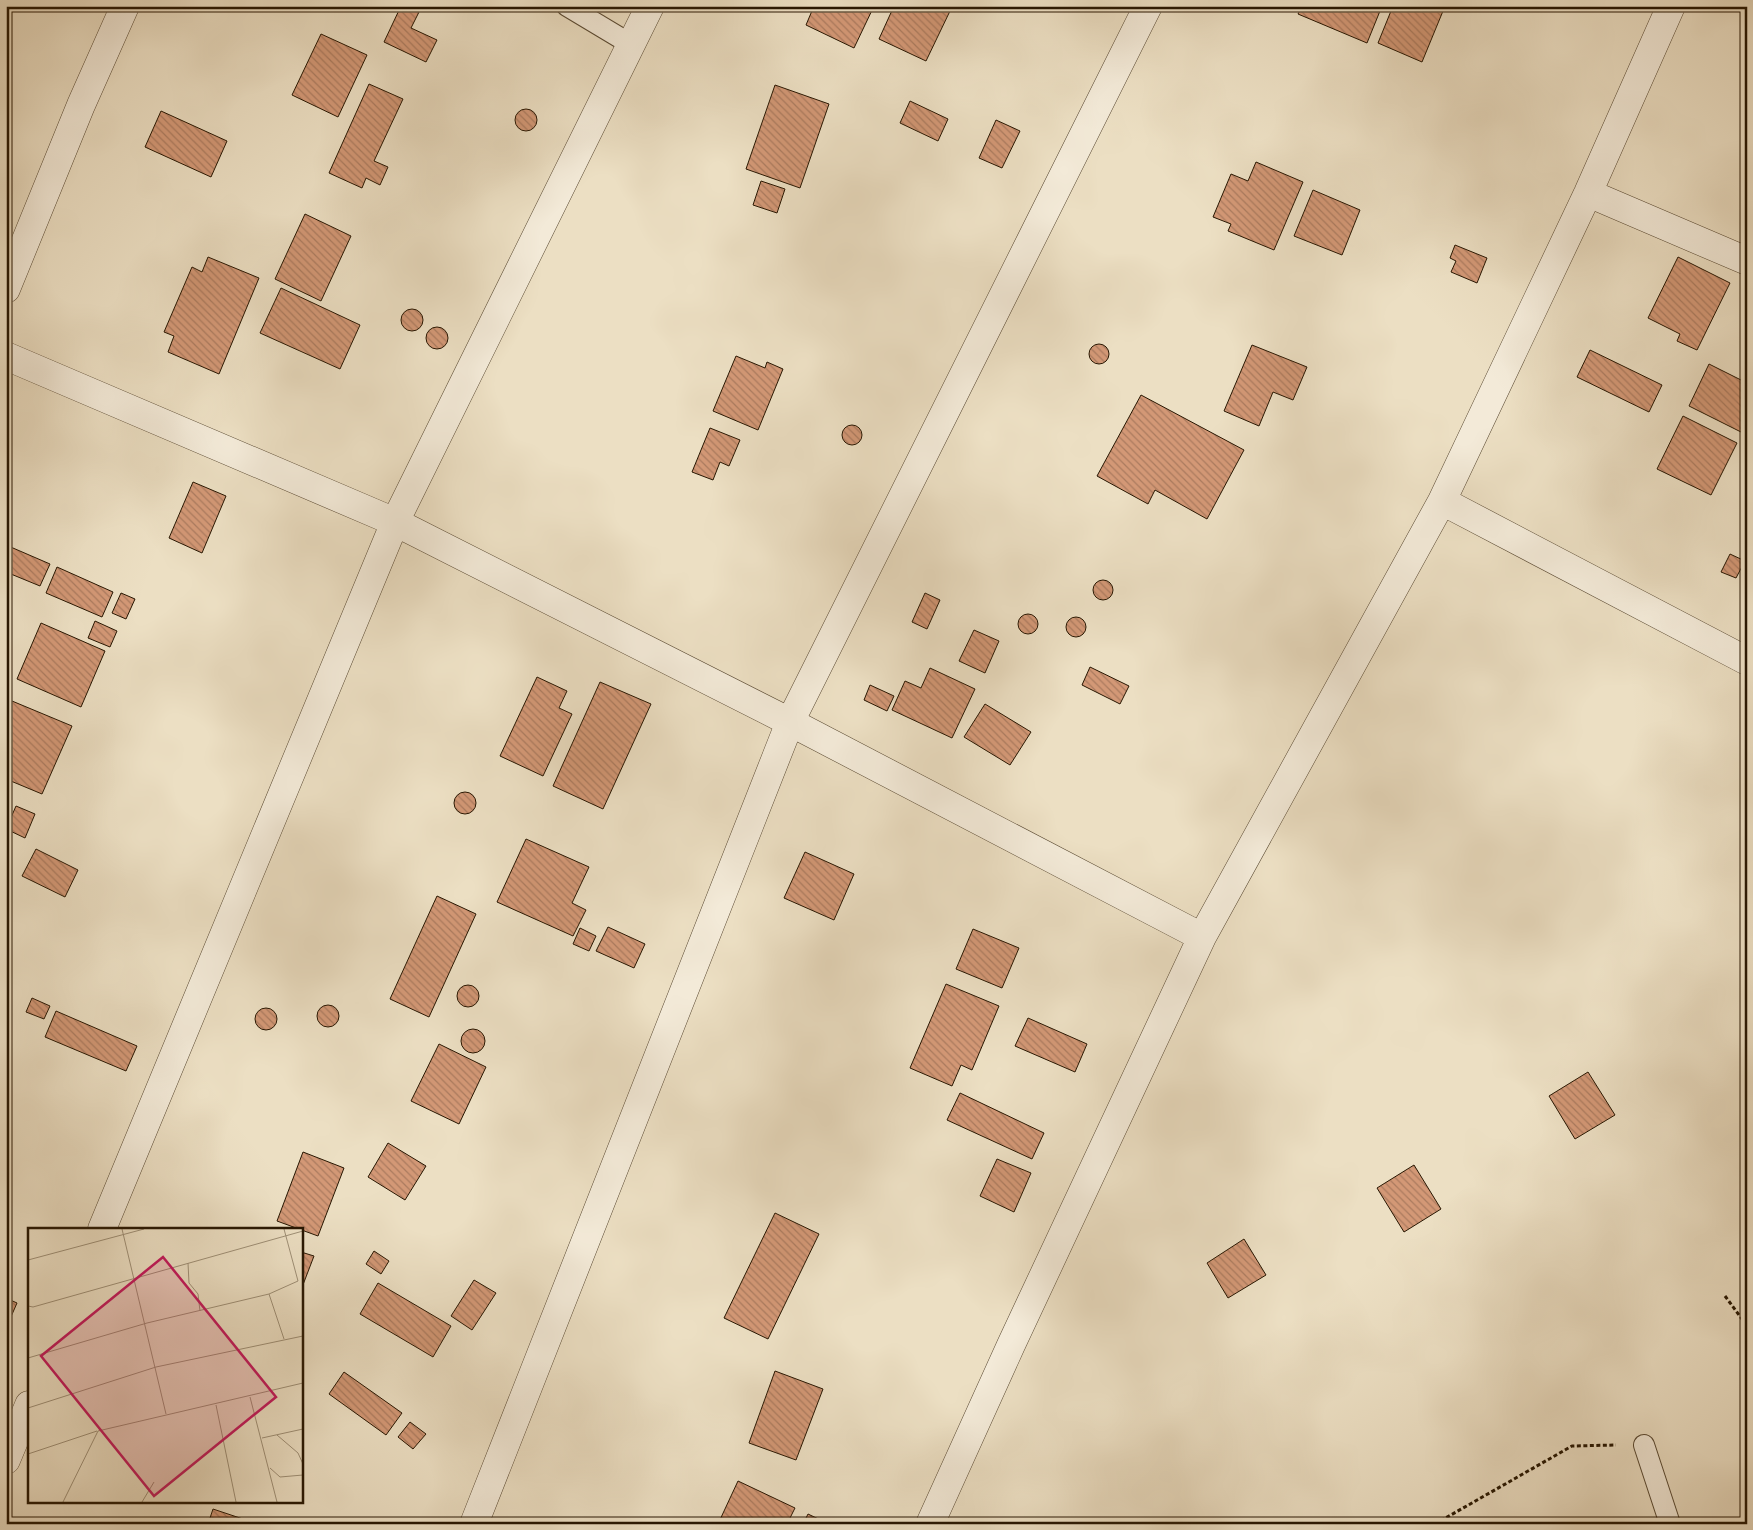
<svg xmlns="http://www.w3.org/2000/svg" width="1753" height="1530" font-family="'IM FELL English',serif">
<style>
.building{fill:url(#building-back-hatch);stroke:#281702}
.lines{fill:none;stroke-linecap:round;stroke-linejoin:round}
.service-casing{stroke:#594932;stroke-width:22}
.minor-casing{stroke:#594932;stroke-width:29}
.path{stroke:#281702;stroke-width:3;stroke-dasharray:4 2.5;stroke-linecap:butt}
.service{stroke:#f3ead8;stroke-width:20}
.minor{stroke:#f3ead8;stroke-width:28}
.inset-road{fill:none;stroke:#9e8f76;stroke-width:1}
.view{fill:#c2185b;fill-opacity:0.15;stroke:#c2185b;stroke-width:2.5}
.inset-edge{fill:none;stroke:#281702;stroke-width:2.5}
</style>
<defs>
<pattern id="building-back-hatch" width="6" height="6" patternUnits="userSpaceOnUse" patternTransform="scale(1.25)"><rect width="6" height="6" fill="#d39876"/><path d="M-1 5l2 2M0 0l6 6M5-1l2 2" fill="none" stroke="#ab7b5f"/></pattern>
</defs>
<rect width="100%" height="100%" fill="#ecdfc3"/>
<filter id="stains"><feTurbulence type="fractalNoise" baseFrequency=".004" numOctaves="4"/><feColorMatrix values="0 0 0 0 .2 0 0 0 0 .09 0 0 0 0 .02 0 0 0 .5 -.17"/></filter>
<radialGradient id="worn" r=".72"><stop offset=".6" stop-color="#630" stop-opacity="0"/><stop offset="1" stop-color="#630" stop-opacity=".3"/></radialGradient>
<path class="building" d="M 401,6 L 422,6 L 411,28 L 437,40 L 426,62 L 384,42 Z
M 814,6 L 874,6 L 854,48 L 806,25 Z
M 894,6 L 941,6 L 950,11 L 926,61 L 879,39 Z
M 1302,6 L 1382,6 L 1367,43 L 1298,14 Z
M 1393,6 L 1432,6 L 1443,11 L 1422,62 L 1378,43 Z
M 321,34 L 367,55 L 338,117 L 292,95 Z
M 369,84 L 403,99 L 374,161 L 388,167 L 380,185 L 366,178 L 362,188 L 329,173 Z
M 775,85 L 829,104 L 800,188 L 746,169 Z
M 910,101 L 948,119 L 938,141 L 900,123 Z
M515 120a11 11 0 1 1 22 0a11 11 0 1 1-22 0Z
M 161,111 L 227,141 L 211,177 L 145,147 Z
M 996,120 L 1020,131 L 1002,168 L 979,158 Z
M 1256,162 L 1303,182 L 1274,250 L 1228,231 L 1231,224 L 1213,217 L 1231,174 L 1248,181 Z
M 761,181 L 785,189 L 777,213 L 753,205 Z
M 1313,190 L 1360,210 L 1342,255 L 1294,236 Z
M 305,214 L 351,236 L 321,301 L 275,279 Z
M 1455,245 L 1487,258 L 1477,283 L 1451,272 L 1456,261 L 1450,258 Z
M 208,257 L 259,278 L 219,374 L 168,352 L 174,336 L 164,332 L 192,267 L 202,272 Z
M 1678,257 L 1730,283 L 1697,350 L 1677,341 L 1680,334 L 1648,318 Z
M 281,288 L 360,325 L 340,369 L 260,333 Z
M401 320a11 11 0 1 1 22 0a11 11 0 1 1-22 0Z
M426 338a11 11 0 1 1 22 0a11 11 0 1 1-22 0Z
M1089 354a10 10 0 1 1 20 0a10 10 0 1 1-20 0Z
M 1252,345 L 1307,367 L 1293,400 L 1273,392 L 1259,426 L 1224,411 Z
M 1590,350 L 1662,385 L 1649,412 L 1577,377 Z
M 736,356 L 765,368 L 767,362 L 783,369 L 758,430 L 713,411 Z
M 1709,364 L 1747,383 L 1747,435 L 1689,406 Z
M 1141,395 L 1244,450 L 1207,519 L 1155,490 L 1148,504 L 1097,476 Z
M 1683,416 L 1737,443 L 1711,495 L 1657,469 Z
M842 435a10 10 0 1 1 20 0a10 10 0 1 1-20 0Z
M 710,428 L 740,440 L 729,466 L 720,462 L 713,480 L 692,472 Z
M 193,482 L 226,496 L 202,553 L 169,538 Z
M 6,545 L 50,564 L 40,586 L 6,572 Z
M 1730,554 L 1745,561 L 1736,578 L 1721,572 Z
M 57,567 L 113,592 L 102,617 L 46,593 Z
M1093 590a10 10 0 1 1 20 0a10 10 0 1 1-20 0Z
M 121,593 L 135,599 L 126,619 L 112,613 Z
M 925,593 L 940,600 L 927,629 L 912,622 Z
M1018 624a10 10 0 1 1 20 0a10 10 0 1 1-20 0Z
M1066 627a10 10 0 1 1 20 0a10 10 0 1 1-20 0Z
M 95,621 L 117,631 L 110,647 L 88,638 Z
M 41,623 L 105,651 L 81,707 L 17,679 Z
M 974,630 L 999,641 L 985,673 L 959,661 Z
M 1090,667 L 1129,686 L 1120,704 L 1082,685 Z
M 930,668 L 975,689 L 952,738 L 892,710 L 905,681 L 921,688 Z
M 537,677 L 567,691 L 559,708 L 572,714 L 543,776 L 500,756 Z
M 600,682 L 651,704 L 603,809 L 553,786 Z
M 870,685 L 894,696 L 887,711 L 864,700 Z
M 12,701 L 72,726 L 42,794 L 6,779 L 6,715 Z
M 985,704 L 1031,732 L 1010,765 L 964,737 Z
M454 803a11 11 0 1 1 22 0a11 11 0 1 1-22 0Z
M 16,806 L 35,814 L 25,838 L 6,829 Z
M 526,839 L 589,867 L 572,903 L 586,910 L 573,936 L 497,902 Z
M 36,849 L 78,870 L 65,897 L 22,876 Z
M 805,852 L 854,874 L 834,920 L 784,898 Z
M 437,896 L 476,914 L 429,1017 L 390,999 Z
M 608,927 L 645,944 L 634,968 L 596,951 Z
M 580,928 L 596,936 L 589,951 L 573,944 Z
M 973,929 L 1019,948 L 1002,988 L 956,969 Z
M 946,984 L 999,1006 L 972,1070 L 961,1065 L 952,1086 L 910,1068 Z
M457 996a11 11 0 1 1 22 0a11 11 0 1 1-22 0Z
M 32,998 L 50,1006 L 44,1019 L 26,1012 Z
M317 1016a11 11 0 1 1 22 0a11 11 0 1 1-22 0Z
M255 1019a11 11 0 1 1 22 0a11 11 0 1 1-22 0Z
M 56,1011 L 137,1046 L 126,1071 L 45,1037 Z
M 1028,1018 L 1087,1044 L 1075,1072 L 1015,1046 Z
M461 1041a12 12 0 1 1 24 0a12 12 0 1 1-24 0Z
M 439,1044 L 486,1067 L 459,1124 L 411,1101 Z
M 1588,1072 L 1615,1115 L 1575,1139 L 1549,1096 Z
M 960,1093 L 1044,1133 L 1032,1159 L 947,1120 Z
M 388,1143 L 426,1166 L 405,1200 L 368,1177 Z
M 303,1152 L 344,1168 L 318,1236 L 277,1221 Z
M 997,1159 L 1031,1173 L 1014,1212 L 980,1196 Z
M 1414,1165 L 1441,1209 L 1404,1232 L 1377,1188 Z
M 775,1213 L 819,1234 L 768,1339 L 724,1318 Z
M 1244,1239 L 1266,1275 L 1228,1298 L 1207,1263 Z
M 374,1251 L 389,1261 L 381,1274 L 366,1264 Z
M 301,1252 L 314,1256 L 301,1290 Z
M 474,1280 L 496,1293 L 472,1330 L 451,1316 Z
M 378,1283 L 451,1326 L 433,1357 L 360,1314 Z
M 6,1298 L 17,1303 L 10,1319 L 6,1317 Z
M 775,1371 L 823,1389 L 796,1460 L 749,1443 Z
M 344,1372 L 402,1413 L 386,1435 L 329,1394 Z
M 410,1422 L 426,1434 L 413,1449 L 398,1437 Z
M 738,1481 L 795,1508 L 787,1524 L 718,1524 Z
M 213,1509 L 255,1523 L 208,1524 Z
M 808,1514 L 829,1524 L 803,1524 Z"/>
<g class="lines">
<g class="service-casing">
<path id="service" d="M 567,6 L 632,45
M 1644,1445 L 1670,1524"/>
</g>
<g class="minor-casing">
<path id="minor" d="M 1588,193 L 1747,261
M 6,289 L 81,105 L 125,6
M 6,356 L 395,522 L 790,722 L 1202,937
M 1442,501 L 1747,661
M 102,1229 L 395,522 L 650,6
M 6,1460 L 29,1405
M 474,1524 L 790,722 L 1148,6
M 930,1524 L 1011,1345 L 1202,937 L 1442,501 L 1588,193 L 1671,6"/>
</g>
<path class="path" d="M 1725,1296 L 1747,1326
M 1435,1524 L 1572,1446 L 1616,1445"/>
<use href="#service" class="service"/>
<use href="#minor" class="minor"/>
</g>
<g transform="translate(28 1228)">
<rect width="275" height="275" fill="#ecdfc3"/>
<path class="inset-road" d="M 94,1 L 138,186M 0,32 L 116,1M 160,35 L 161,55 L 170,66 L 172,83M 241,66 L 256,111M 0,78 L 5,79 L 275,3M 0,130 L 119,95 L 241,66 L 270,53 L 256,1M 222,169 L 249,274M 188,177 L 208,274M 0,180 L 128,139 L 275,108M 249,207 L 270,225 L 275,236M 234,210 L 275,201M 0,226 L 69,203M 242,240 L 252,249 L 275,247M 35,274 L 70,203 L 275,155M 114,274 L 126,254"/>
<path class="view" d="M 135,29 L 248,169 L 126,268 L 13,128 Z"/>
<rect width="275" height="275" class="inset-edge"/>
</g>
<rect width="1753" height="1530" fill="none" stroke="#ecdfc3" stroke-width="25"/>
<rect x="8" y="8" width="1738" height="1515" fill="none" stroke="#281702" stroke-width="2.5"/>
<rect x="12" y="12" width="1728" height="1505" fill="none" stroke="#281702"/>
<rect width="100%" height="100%" filter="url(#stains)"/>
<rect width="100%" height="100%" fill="url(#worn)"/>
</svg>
